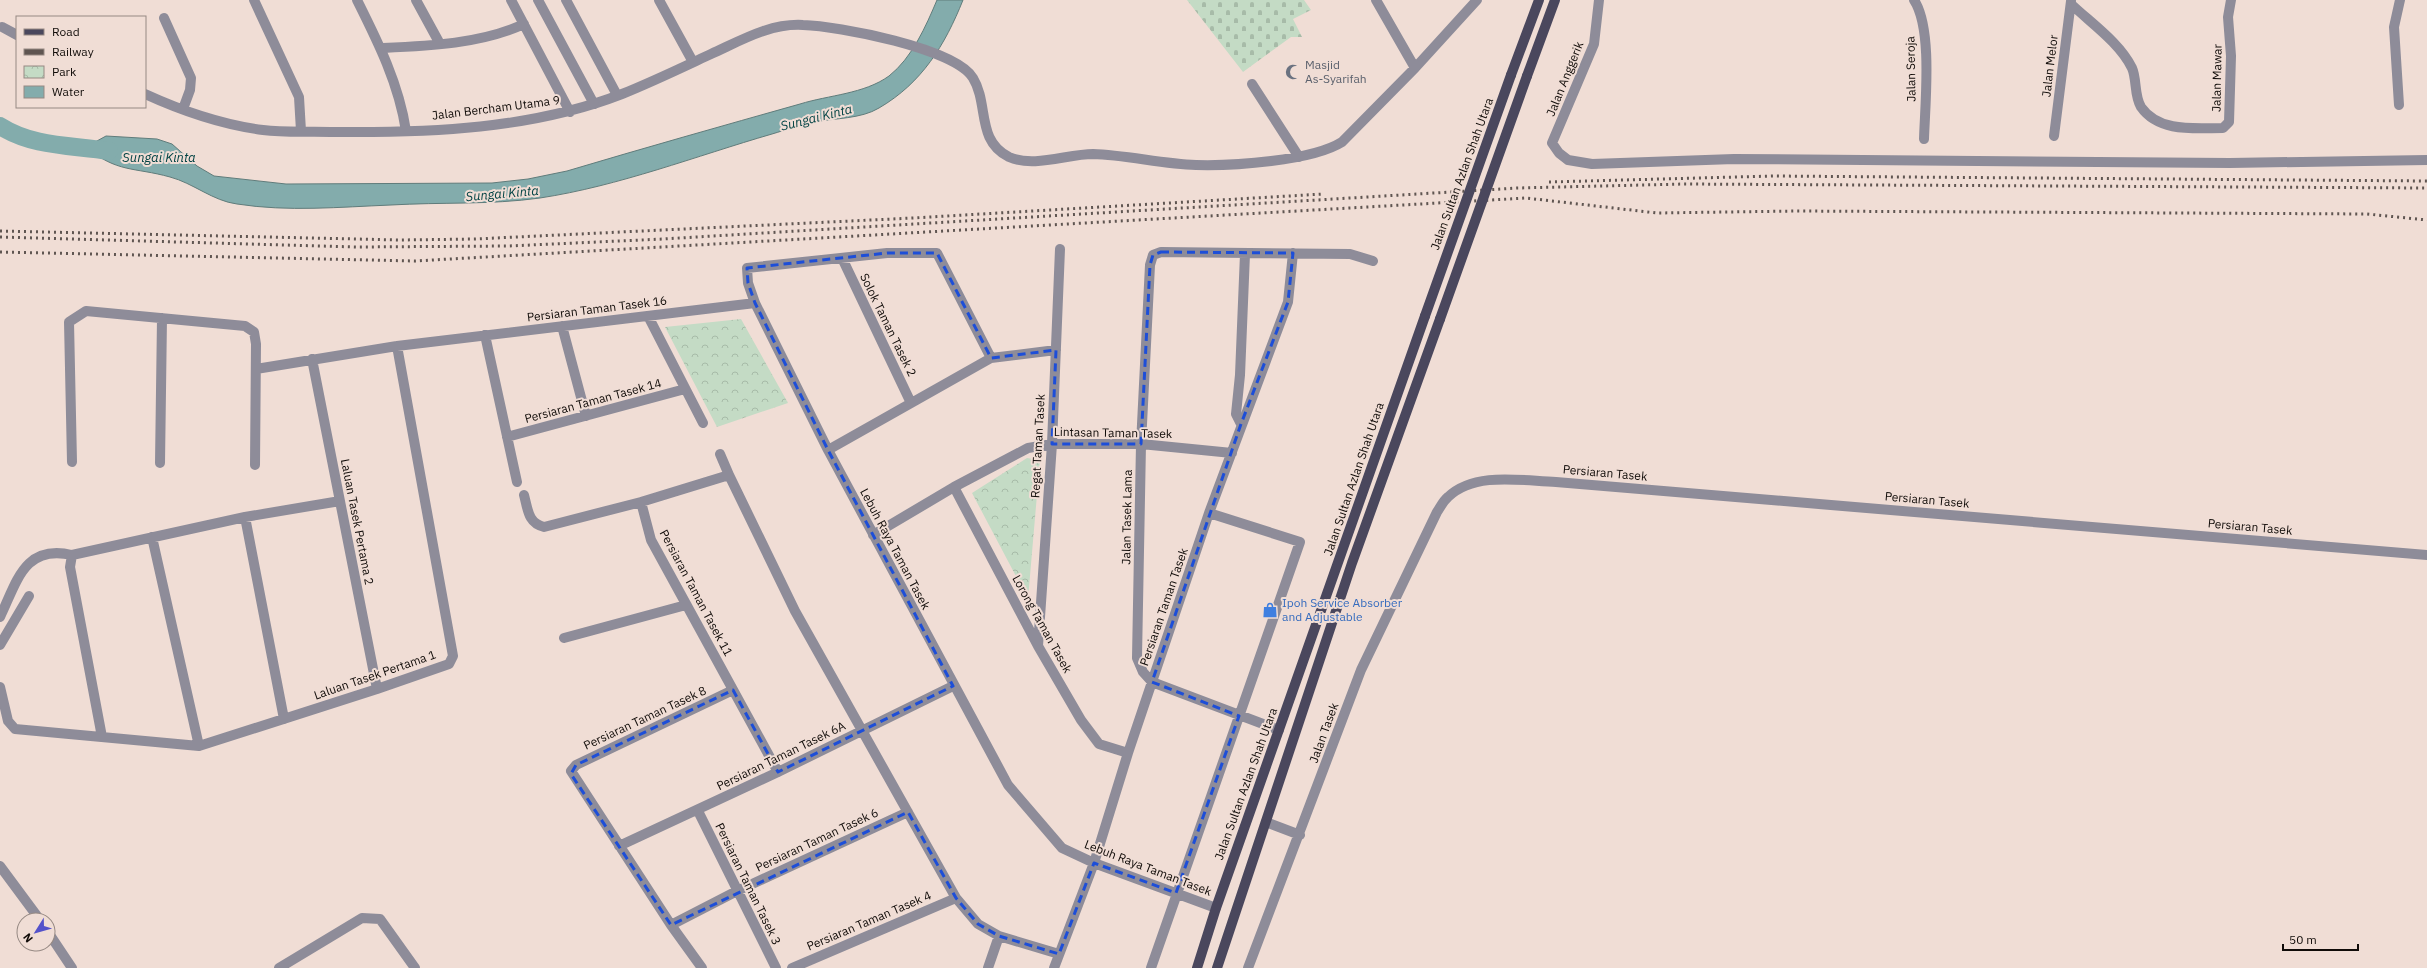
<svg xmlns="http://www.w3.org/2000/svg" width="2427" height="968" font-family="'IBM Plex Sans',sans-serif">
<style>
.cemetery{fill:url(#cemetery-stones)}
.park{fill:url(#park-crowns)}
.water{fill:#83acac;stroke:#607c7b}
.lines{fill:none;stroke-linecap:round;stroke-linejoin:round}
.river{stroke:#83acac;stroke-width:18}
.minor{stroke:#8e8c99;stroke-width:10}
.tertiary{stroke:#8e8c99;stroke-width:10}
.primary{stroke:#4a475d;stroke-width:10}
.rail{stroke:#5f5551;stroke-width:3;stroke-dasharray:2 4;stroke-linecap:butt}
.primary-bridge{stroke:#4a475d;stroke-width:10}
.marked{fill:none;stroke:#1d4ed8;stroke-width:3;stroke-dasharray:8 5;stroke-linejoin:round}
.labels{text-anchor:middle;stroke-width:4;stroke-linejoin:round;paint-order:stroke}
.worship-label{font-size:12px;fill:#5b616d;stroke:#f0ddd5;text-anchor:start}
.street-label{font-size:12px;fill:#100b08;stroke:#f0ddd5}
.shop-label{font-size:12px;fill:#366cbe;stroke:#f0ddd5;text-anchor:start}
.water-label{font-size:13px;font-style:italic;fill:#004243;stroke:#f0ddd5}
</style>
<defs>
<pattern id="cemetery-stones" width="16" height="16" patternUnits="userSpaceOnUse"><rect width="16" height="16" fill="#c4dbc5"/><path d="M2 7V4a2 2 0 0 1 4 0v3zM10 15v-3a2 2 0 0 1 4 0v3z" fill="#a7bba8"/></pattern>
<pattern id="park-crowns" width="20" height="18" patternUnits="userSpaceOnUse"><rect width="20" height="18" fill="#c4dbc5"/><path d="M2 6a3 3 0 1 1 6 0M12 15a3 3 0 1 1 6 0" fill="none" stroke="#a7bba8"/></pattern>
</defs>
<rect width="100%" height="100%" fill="#f0ddd5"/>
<path class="cemetery" d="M 1187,0 L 1304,0 L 1311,10 L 1293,19 L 1302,37 L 1291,37 L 1243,72 Z"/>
<path class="park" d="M 741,319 L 788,403 L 717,427 L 665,327 Z
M 1027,458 L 1040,460 L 1028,599 L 972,493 Z"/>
<path class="water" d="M 937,0 L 963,0 C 945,45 922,83 879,108 C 861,119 835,118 814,122 C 800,124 786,130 772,134 C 696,156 619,186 540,198 C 490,205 441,202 391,205 C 340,207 288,212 237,204 C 213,201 193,183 170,177 C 134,167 117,173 86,147 L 106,136 L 157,139 L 172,144 L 197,166 L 214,176 L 286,184 L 492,183 L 528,179 L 567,171 C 644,148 722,126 800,104 C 829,95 864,94 889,76 C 912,58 926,26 937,0 Z"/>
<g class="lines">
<path class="river" d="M 0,126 C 33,147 71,145 109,151"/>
<path class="minor" d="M 254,0 L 299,97 L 301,131
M 357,0 C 378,42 399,84 406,131
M 416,0 L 440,44
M 511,0 L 570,112
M 566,0 L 617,95
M 659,0 L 693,62
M 1376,0 L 1415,68
M 1599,0 L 1594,44 L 1552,143 L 1559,153 L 1568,160 L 1592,164 L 1734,159 L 2230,163 L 2427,160
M 1914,0 C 1933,29 1925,104 1924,139
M 2071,4 C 2091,23 2120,43 2132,68 C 2137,79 2134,96 2141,107 C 2159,133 2196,128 2223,128 L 2229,122 L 2231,56 L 2228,17 L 2231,0
M 164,18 L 191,78 L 190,90 L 183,109
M 2,27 L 17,35
M 381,48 C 428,46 481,44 524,24
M 1252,84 L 1299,157
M 145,94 C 180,110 224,125 263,130 C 286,133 311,131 334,132 C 430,133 532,129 622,94 C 652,82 681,68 711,54 C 740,41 770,23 803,25 C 838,26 955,48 973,78 C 989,104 976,141 1009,157 C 1034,168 1067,154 1093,154 C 1127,155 1162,164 1196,165 C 1232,166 1312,161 1342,142 L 1415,68 L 1477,0
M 2399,105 L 2394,27 L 2400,0
M 2054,136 L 2071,1
M 842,258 L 911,403
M 648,316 L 703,423
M 562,326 L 586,416
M 485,335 L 517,482
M 991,358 L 937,253 L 887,253 L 747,268 L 748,283 L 755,303 L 828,450 L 1008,785 L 1062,848 L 1094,863 L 1216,908
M 312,359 L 377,689
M 256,369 L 397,346 L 755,303
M 1241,424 L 1236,414 L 1240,375 L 1245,254
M 507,437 L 685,389
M 828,450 L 991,358 L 1056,350
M 720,454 L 729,475
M 72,462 L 69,322 L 86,311 L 245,326 L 254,332 L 256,344 L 255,465
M 160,463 L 162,318
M 954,487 L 1038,646 L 1081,720 L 1099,744 L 1128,753
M 524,495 C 528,510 528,523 544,527 L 641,502
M 245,517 L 284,719
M 873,535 L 954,487 L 1028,448 L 1052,444 L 1141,444 L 1232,453
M 152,537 L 199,746
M 0,617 C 17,582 24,544 72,555
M 564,638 L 686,605
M 0,645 L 29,596
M 1038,646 L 1052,444 L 1060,249
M 0,687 L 8,721 L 15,729 L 199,746 L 377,689 L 449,664 L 453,656 L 397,346
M 1279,730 L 1152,682 L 1143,672 L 1137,658 L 1141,444 L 1150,265 L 1153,255 L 1161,252 L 1350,254 L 1373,261
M 102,737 L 70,567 L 72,555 L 245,517 L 340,501
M 778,772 L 651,540 L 641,502 L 729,475 L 795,611 L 956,898 L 978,924 L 999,936 L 1059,954
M 698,811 L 776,968
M 1266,822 L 1300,835
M 619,846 L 778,772 L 953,686
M 0,866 L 40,920
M 671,925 L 737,891 L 908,812
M 48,932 L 72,968
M 279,968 L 362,918 L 380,919 L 415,968
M 702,968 L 671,925 L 571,771 L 576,765 L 733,690
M 792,968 L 956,898
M 988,968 L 999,936
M 1054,968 L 1094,863 L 1128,753 L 1209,513 L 1288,302 L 1293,253
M 1151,968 L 1300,542 L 1209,513
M 1248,968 L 1361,670 L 1437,512 C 1440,508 1443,501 1448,497 C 1475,471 1523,481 1556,482 L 2427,555"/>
<path class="tertiary" d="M 538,0 L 594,104"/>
<path class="primary" d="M 1511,75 L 1539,0
M 1527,76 L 1555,0
M 1197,968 L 1216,908 L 1425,316
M 1217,968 L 1352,563 L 1440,319"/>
<path class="rail" d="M 1549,182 L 1773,176 L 2427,181
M 0,231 L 400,240 L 475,239 L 913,218 L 1323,194
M 0,237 L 356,247 L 509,246 L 663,239 L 1518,188 L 1684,184 L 2427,188
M 0,252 L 415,261 L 1526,198 L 1657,213 L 1797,211 L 2367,214 L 2427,220"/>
<path class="primary-bridge" d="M 1425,316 L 1511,75
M 1440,319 L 1527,76"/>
</g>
<path class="marked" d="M 1161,252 L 1293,253 L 1288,302 L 1241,424 L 1152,682 L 1239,716 L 1176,893 L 1094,863 L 1059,954 L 999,936 L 978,924 L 956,898 L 908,812 L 671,925 L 571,774 L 576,765 L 733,690 L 778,772 L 953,686 L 828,450 L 755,303 L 748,283 L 747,268 L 887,253 L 937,253 L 991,358 L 1056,350 L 1052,444 L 1141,444 L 1150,265 L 1153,255 Z"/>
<defs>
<g id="mosque-bare" transform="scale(1.2)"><path d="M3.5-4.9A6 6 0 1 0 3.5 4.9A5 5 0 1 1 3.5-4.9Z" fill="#6b7280" stroke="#f0ddd5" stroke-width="2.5" paint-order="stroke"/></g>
<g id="shop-bare" transform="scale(1.2)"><path d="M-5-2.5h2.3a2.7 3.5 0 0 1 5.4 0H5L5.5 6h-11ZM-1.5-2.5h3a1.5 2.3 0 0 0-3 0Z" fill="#3f7fe0" stroke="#f0ddd5" stroke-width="2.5" paint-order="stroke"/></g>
</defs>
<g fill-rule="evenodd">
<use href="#mosque-bare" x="1293" y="72"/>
<use href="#shop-bare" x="1270" y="610"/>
</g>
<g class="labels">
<g class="worship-label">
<text x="1305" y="69">Masjid<tspan x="1305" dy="14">As-Syarifah</tspan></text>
</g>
<g class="street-label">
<text transform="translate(2050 66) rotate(-83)" y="4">Jalan Melor</text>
<text transform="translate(1911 69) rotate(-91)" y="4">Jalan Seroja</text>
<text transform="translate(2217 78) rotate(-89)" y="4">Jalan Mawar</text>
<text transform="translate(1565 79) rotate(-68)" y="4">Jalan Anggerik</text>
<text transform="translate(496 108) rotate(-7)" y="4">Jalan Bercham Utama 9</text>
<text transform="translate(1462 174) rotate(-70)" y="4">Jalan Sultan Azlan Shah Utara</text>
<text transform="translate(597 309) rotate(-7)" y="4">Persiaran Taman Tasek 16</text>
<text transform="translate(888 325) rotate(64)" y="4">Solok Taman Tasek 2</text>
<text transform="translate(593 401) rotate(-15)" y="4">Persiaran Taman Tasek 14</text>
<text transform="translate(1113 433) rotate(1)" y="4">Lintasan Taman Tasek</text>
<text transform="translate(1038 446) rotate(-87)" y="4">Regat Taman Tasek</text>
<text transform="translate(1605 473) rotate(5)" y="4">Persiaran Tasek</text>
<text transform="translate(1354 479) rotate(-71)" y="4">Jalan Sultan Azlan Shah Utara</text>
<text transform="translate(1927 500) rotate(5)" y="4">Persiaran Tasek</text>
<text transform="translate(1127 517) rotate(-89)" y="4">Jalan Tasek Lama</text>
<text transform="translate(357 522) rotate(79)" y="4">Laluan Tasek Pertama 2</text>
<text transform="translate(2250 527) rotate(5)" y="4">Persiaran Tasek</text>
<text transform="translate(895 549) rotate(62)" y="4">Lebuh Raya Taman Tasek</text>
<text transform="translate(696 593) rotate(62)" y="4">Persiaran Taman Tasek 11</text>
<text transform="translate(1164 607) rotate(-71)" y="4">Persiaran Taman Tasek</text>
<text transform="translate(1042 624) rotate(61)" y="4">Lorong Taman Tasek</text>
<text transform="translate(375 675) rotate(-19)" y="4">Laluan Tasek Pertama 1</text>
<text transform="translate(645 718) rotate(-25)" y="4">Persiaran Taman Tasek 8</text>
<text transform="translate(1324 733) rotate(-70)" y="4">Jalan Tasek</text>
<text transform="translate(781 756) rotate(-26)" y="4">Persiaran Taman Tasek 6A</text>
<text transform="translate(1246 784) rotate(-70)" y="4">Jalan Sultan Azlan Shah Utara</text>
<text transform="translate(817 840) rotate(-25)" y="4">Persiaran Taman Tasek 6</text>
<text transform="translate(1148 868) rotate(21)" y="4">Lebuh Raya Taman Tasek</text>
<text transform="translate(748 884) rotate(64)" y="4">Persiaran Taman Tasek 3</text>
<text transform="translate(869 921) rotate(-23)" y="4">Persiaran Taman Tasek 4</text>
</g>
<g class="shop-label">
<text x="1282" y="607">Ipoh Service Absorber<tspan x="1282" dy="14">and Adjustable</tspan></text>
</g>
<g class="water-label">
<text transform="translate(816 117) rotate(-14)" y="5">Sungai Kinta</text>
<text x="159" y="162">Sungai Kinta</text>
<text transform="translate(502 193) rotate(-5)" y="5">Sungai Kinta</text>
</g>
</g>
<rect x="16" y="16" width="130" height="92" fill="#f0ddd5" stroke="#968983"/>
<rect x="24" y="29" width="20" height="6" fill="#4a475d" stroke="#968983"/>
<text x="52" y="36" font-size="12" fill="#100b08">Road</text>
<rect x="24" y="49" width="20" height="6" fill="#5f5551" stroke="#968983"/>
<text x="52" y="56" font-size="12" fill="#100b08">Railway</text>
<rect x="24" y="66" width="20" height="12" fill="url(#park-crowns)" stroke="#968983"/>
<text x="52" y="76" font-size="12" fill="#100b08">Park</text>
<rect x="24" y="86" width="20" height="12" fill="#83acac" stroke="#968983"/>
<text x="52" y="96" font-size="12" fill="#100b08">Water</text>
<g transform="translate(36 932) rotate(233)"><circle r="19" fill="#f0ddd5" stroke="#968983"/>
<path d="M0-3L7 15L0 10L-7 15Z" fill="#5452ca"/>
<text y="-6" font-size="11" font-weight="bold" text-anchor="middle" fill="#100b08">N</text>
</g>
<path d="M2283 944v6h75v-6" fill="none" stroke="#100b08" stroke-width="2"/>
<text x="2289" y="944" font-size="12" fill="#100b08" stroke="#f0ddd5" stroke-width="3" paint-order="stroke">50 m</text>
</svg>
